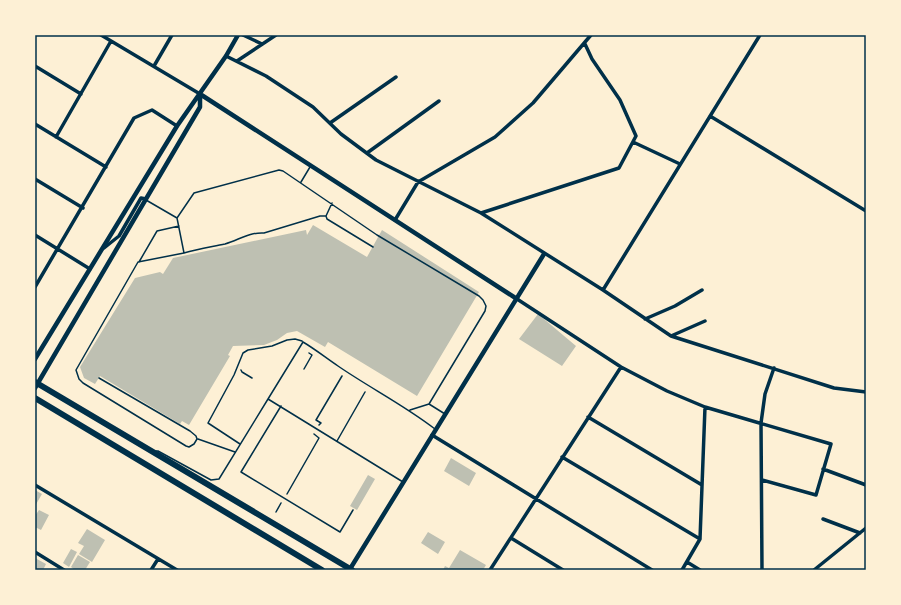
<svg xmlns="http://www.w3.org/2000/svg" width="901" height="605" font-family="'Crimson Pro',serif">
<style>
.building{fill:#bec0b2}
.lines{fill:none;stroke-linecap:round;stroke-linejoin:round}
.path{stroke:#003049;stroke-width:1.5}
.service{stroke:#003049;stroke-width:1.5}
.minor{stroke:#003049;stroke-width:3.5}
.tertiary{stroke:#003049;stroke-width:4.5}
.trunk{stroke:#003049;stroke-width:6}
.neatline{fill:none;stroke:#003049;stroke-width:1.5}
</style>
<rect width="100%" height="100%" fill="#fdf0d5"/>
<path class="building" d="M 313,225 L 367,257 L 382,230 L 479,292 L 417,396 L 328,342 L 325,347 L 297,331 L 287,333 L 277,340 L 264,345 L 233,346 L 228,355 L 230,356 L 189,425 L 182,421 L 180,424 L 100,376 L 95,384 L 84,378 L 80,367 L 135,278 L 160,272 L 163,274 L 173,258 L 306,230 L 307,235 Z
M 538,314 L 576,346 L 562,366 L 519,339 Z
M 451,458 L 476,473 L 469,486 L 444,471 Z
M 368,475 L 375,479 L 357,510 L 350,506 Z
M 35,490 L 42,494 L 35,506 Z
M 39,510 L 49,515 L 41,530 L 35,527 L 35,516 Z
M 87,529 L 105,540 L 92,562 L 79,554 L 84,546 L 78,543 Z
M 428,532 L 445,542 L 438,554 L 421,543 Z
M 71,549 L 77,552 L 69,567 L 63,563 Z
M 460,550 L 486,565 L 483,570 L 443,570 L 445,566 L 449,568 Z
M 78,555 L 90,562 L 85,570 L 75,570 L 71,567 Z
M 35,558 L 46,564 L 43,570 L 35,570 Z"/>
<g class="lines">
<path class="path" d="M 304,369 L 312,355 L 309,353
M 241,370 L 242,372 L 252,378
M 319,425 L 321,423 L 316,420 L 342,376
M 287,494 L 319,438 L 314,434
M 276,512 L 281,503"/>
<path class="service" d="M 301,182 L 310,167
M 146,200 L 177,218
M 332,203 L 326,216 L 327,219 L 373,247
M 326,216 L 320,216 L 264,233 C 249,232 239,240 225,244 C 211,247 198,249 184,253 L 177,218 L 194,193 L 279,170 L 283,171 L 377,235 L 479,296 L 483,300 L 486,306 L 485,311 L 429,404
M 139,262 L 157,231 L 179,226
M 99,378 L 190,431 L 196,436 L 197,439 L 194,444 L 189,447 L 186,446 L 83,383 L 79,379 L 76,370 L 138,262 L 184,253
M 268,399 L 303,342 C 315,349 326,358 338,366 C 370,388 404,405 435,429
M 281,406 L 241,472 L 340,532 L 353,510
M 410,410 L 429,404 L 445,414
M 198,439 L 235,452
M 337,441 L 365,392
M 240,444 L 208,423 L 234,375 L 243,353 L 248,350 L 272,346 L 287,340 L 295,339 L 302,341
M 156,451 L 158,451 L 211,480 L 219,479 L 268,399 L 403,482"/>
<path class="minor" d="M 101,35 L 200,94
M 243,35 L 262,44
M 226,56 L 266,76 L 313,107 L 341,134 L 376,160 L 481,213 L 603,290 L 671,336 L 834,388 L 866,392
M 237,61 L 276,35
M 35,66 L 81,94
M 154,66 L 172,35
M 710,116 L 866,211
M 330,123 L 396,77
M 35,124 L 106,167
M 56,137 L 111,41
M 633,142 L 680,164
M 367,153 L 439,101
M 35,179 L 83,208
M 481,213 L 619,168 L 636,136 L 620,100 L 592,59 L 585,44
M 395,220 L 418,182 L 495,137 L 533,103 L 591,35
M 35,235 L 90,269
M 104,248 L 119,236 L 141,198 L 146,199
M 35,287 L 134,118 L 152,110 L 177,126
M 603,290 L 760,35
M 517,299 L 621,367 L 667,391 L 705,407 L 831,444 L 816,495 L 762,480
M 645,319 L 675,306 L 702,290
M 671,336 L 705,321
M 588,417 L 702,485
M 432,435 L 652,570
M 562,457 L 700,539
M 823,469 L 866,485
M 35,485 L 177,570
M 823,519 L 860,533
M 511,538 L 563,570
M 35,552 L 64,570
M 687,562 L 700,570
M 151,570 L 158,559
M 490,570 L 621,367
M 682,570 L 700,539 L 705,407
M 762,570 L 761,423 L 765,394 L 774,368
M 814,570 L 866,528"/>
<path class="tertiary" d="M 200,94 L 517,299
M 35,359 L 177,126 L 226,56 L 238,35
M 35,388 L 200,107 L 200,94
M 350,569 L 544,254"/>
<path class="trunk" d="M 35,382 L 352,570
M 35,398 L 322,570"/>
</g>
<rect width="901" height="605" fill="none" stroke="#fdf0d5" stroke-width="72"/>
<rect x="36" y="36" width="829" height="533" class="neatline"/>
</svg>
